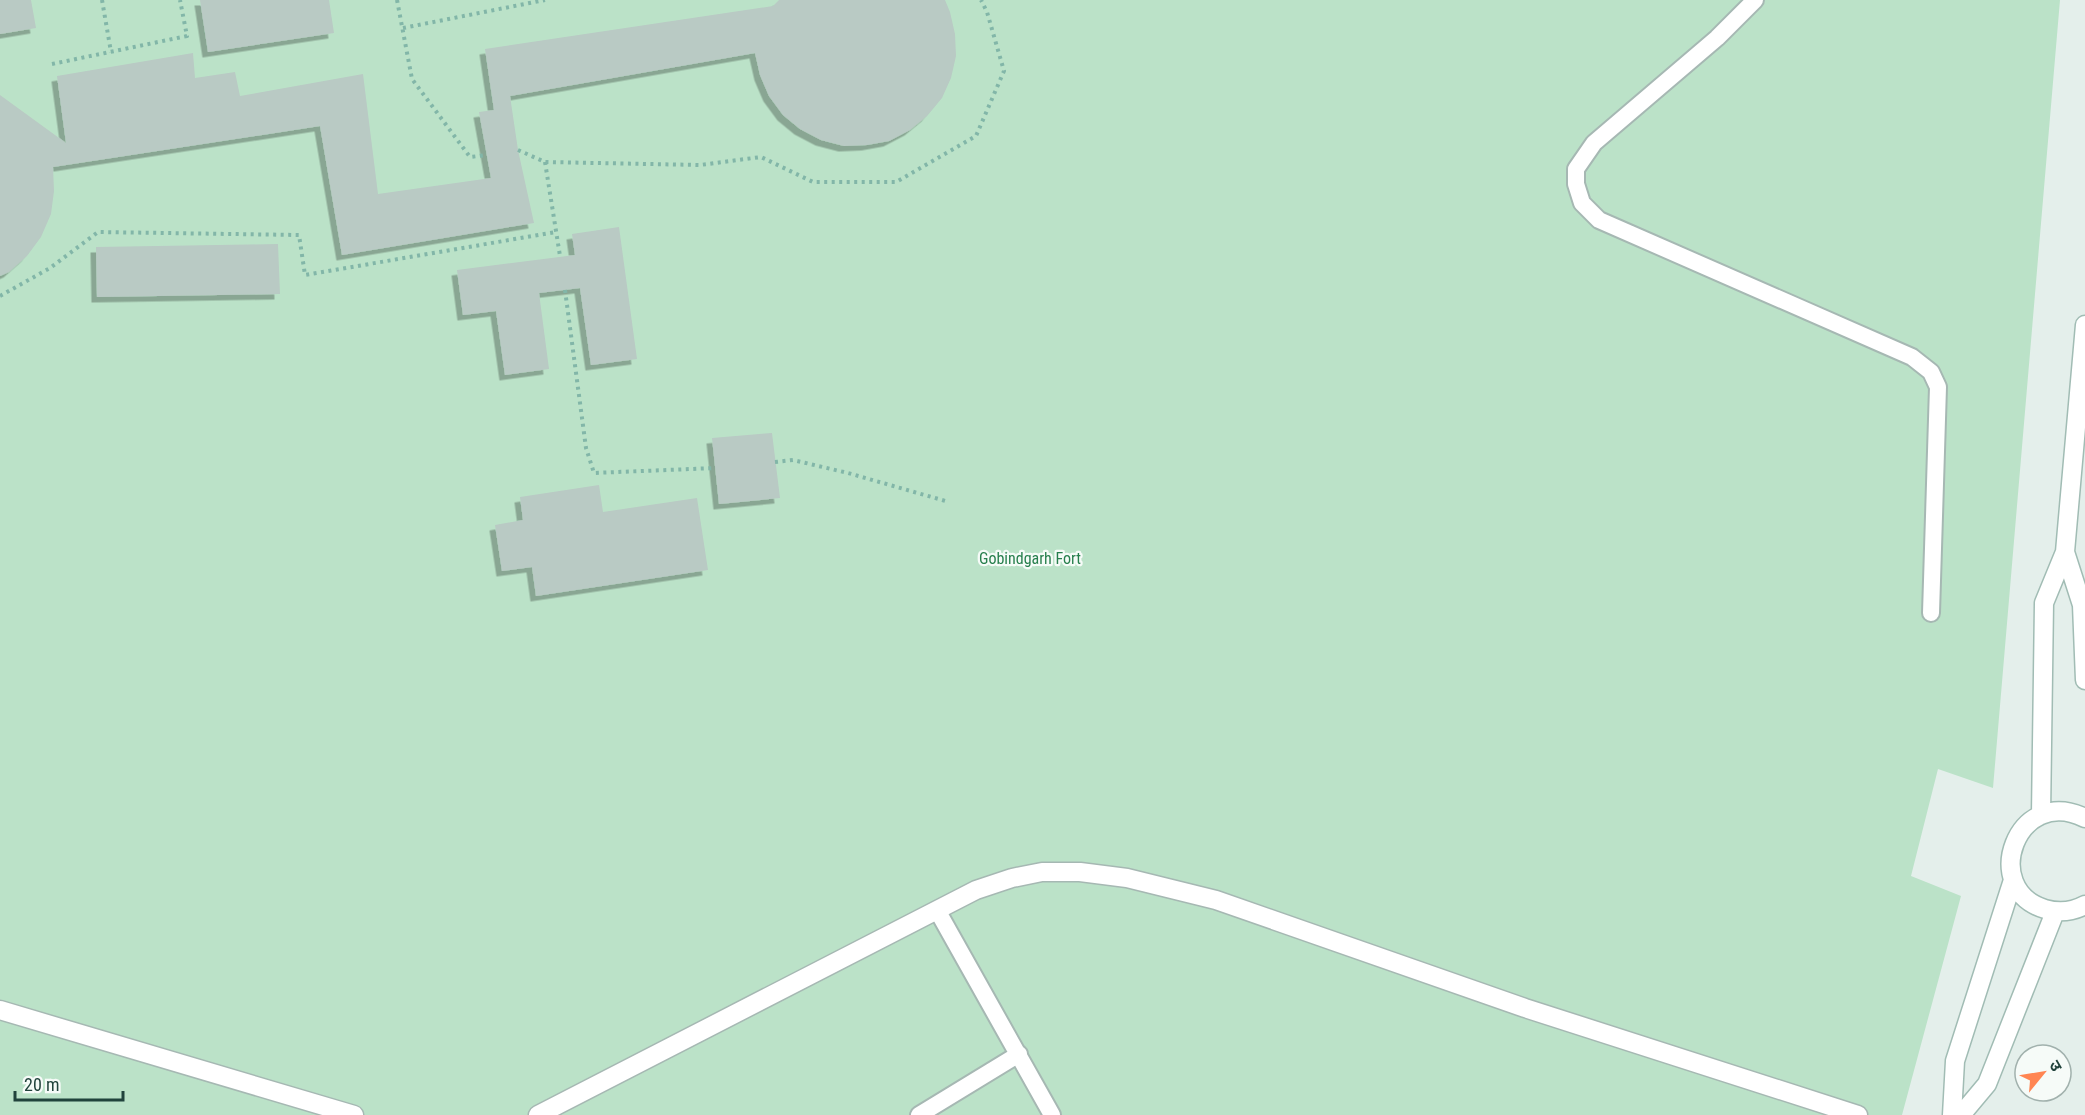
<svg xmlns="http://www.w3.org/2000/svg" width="2085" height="1115" font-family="'Roboto Condensed','Noto Sans Devanagari',sans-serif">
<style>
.green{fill:#bbe2c8}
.building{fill:#b9cac4;filter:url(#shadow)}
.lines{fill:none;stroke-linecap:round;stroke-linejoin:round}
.lane-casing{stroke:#a6b8b3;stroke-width:20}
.street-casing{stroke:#a6b8b3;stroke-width:21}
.secondary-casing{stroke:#a1bcb4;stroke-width:21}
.path{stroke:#82b6a8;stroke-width:4;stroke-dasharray:3 4.5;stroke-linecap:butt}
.lane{stroke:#fff;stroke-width:16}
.street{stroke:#fff;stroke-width:18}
.secondary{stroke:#fff;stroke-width:18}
.labels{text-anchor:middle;stroke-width:4.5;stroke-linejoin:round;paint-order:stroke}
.park-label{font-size:16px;fill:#277f4d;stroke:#f6fbf8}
</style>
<defs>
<filter id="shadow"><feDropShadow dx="-5.5" dy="5.5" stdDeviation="0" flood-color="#0004"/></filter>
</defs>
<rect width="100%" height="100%" fill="#e4efeb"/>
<path class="green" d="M 0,0 L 2060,0 L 1993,788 L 1938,769 L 1911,876 L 1961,896 L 1902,1115 L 0,1115 Z"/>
<path class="building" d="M 0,0 L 31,0 L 36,28 L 0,34 Z
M 200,0 L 329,0 L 334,33 L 208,52 Z
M 779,0 L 945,0 L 950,12 L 955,34 L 956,56 L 951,78 L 942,98 L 927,116 L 910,130 L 889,141 L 867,145 L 844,146 L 821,140 L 800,129 L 783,115 L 769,96 L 760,75 L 755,53 L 510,96 L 518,150 L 534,223 L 342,255 L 320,126 L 53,167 L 54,191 L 51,214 L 41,237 L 27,256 L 9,272 L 0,276 L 0,95 L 66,143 L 57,76 L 193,53 L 195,78 L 235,72 L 240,96 L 363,74 L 378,194 L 491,178 L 479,112 L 494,110 L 485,49 L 773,6 Z
M 619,227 L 637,359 L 591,365 L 580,288 L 539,293 L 549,369 L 505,375 L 496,311 L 463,315 L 457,270 L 575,255 L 572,234 Z
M 278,244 L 280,294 L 97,297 L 96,247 Z
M 772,433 L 780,498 L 719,504 L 712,438 Z
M 599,485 L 603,512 L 697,498 L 708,570 L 536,596 L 532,567 L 502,571 L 495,525 L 523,520 L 520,497 Z"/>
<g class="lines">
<g class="lane-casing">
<path id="lane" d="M 1755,0 L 1717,38 L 1594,143 L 1576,169 L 1576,184 L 1582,203 L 1599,220 L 1912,357 L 1931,372 L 1938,387 L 1931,613
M 937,910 L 1052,1115
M 919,1115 L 1019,1054"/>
</g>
<g class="street-casing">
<path id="street" d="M 0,1010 L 354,1115
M 538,1115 L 976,890 L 1012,878 L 1042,872 L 1080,872 L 1127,878 L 1216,900 L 1525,1008 L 1858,1115"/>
</g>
<g class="secondary-casing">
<path id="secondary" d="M 2065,552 L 2082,605 L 2085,680
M 2041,815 L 2044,603 L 2065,552 L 2085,325
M 2085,818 C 2017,784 1979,889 2045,909 C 2059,913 2072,912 2085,905
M 1952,1115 L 1955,1061 L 2013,880
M 1961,1115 L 1987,1084 L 2055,912"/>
</g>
<path class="path" d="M 102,0 L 111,52
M 397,0 L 412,79 L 470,157 L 487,155
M 403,28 L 545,0
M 52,64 L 187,36 L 180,0
M 518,150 L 545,162 L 700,165 L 761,157 L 813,182 L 896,182 L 976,136 L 1004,71 L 987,12 L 981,0
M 545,162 L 560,256
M 565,290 L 586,448 L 594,473 L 715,468
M 0,296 L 50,268 L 98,232 L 299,235 L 305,275 L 556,232
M 775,462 L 793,460 L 848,473 L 949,502"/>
<use href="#lane" class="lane"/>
<use href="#street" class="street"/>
<use href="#secondary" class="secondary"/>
</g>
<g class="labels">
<g class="park-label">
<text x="1030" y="564">Gobindgarh Fort</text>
</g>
</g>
<g transform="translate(2043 1073) rotate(60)"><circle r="28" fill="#f6fbf8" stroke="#a1b1ad" stroke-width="1.5"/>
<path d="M0-4.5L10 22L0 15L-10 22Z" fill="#ff8552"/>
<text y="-9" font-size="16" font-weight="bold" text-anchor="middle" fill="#21433c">उ</text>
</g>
<path d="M15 1091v9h108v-9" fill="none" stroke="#21433c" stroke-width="3"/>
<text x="24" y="1091" font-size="18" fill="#21433c" stroke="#f6fbf8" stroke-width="4.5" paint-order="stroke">20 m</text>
</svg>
